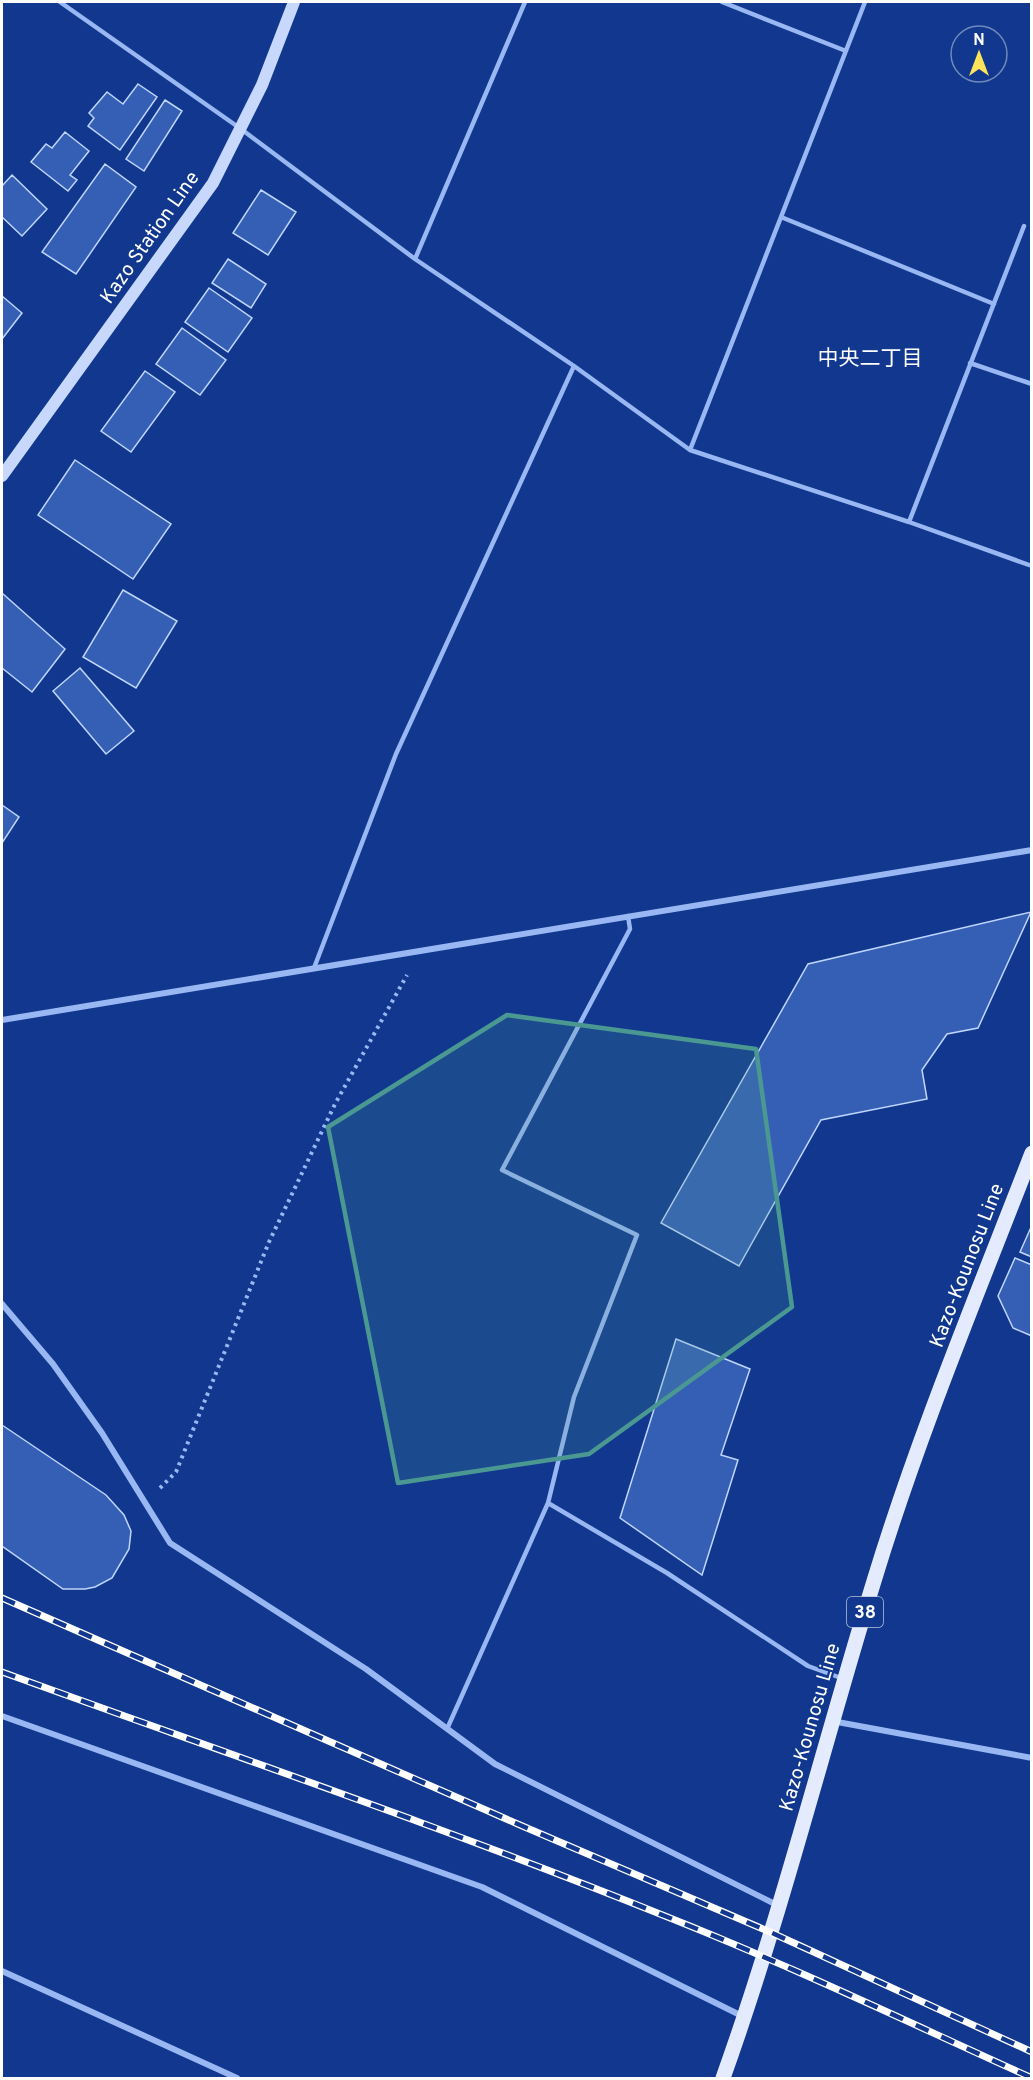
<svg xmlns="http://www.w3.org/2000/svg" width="1033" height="2080" font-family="Overpass,'Noto Sans JP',sans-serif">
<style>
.building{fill:#345fb5;stroke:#c0d5fd;stroke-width:1.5}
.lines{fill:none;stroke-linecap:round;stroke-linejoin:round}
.path{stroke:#99b7f2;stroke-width:4;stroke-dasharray:3 4.5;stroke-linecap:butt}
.lane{stroke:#99b7f2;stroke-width:4.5}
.street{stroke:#99b7f2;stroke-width:6}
.secondary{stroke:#c8d8fc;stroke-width:12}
.primary{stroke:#e4ebff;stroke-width:15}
.rail-casing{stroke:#fff;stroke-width:7}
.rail{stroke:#11388e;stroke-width:4.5;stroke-dasharray:14;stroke-linecap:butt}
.marked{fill:#4b9892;fill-opacity:0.2;stroke:#4b9892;stroke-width:4.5;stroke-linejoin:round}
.labels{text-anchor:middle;stroke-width:4.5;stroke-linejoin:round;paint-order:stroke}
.shield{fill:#11388e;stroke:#b8c3dd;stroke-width:1.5}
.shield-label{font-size:18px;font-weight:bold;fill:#fff}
.street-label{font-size:20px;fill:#fff;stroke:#11388e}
.neighbourhood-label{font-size:21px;fill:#fff;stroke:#11388e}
</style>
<rect width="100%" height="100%" fill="#11388e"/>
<path class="building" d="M 138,84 L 157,97 L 120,150 L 88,126 L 94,118 L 89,113 L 107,92 L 123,104 Z
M 165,100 L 182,111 L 144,171 L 126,159 Z
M 65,132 L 89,151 L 70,175 L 77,180 L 68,191 L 31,162 L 46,144 L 52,148 Z
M 105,164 L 136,187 L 76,274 L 42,252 Z
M 12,175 L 47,209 L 22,236 L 2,217 L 2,186 Z
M 261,190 L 296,212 L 268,255 L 233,233 Z
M 228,259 L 266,284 L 251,308 L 212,283 Z
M 209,288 L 252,318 L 228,352 L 185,322 Z
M 2,296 L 22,313 L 2,339 Z
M 182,328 L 226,360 L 200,395 L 156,364 Z
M 145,371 L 175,392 L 131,452 L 101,431 Z
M 75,460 L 171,524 L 133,579 L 38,515 Z
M 123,590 L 177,621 L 136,688 L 83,657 Z
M 2,593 L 65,649 L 32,692 L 2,668 Z
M 80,668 L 134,731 L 106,754 L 53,691 Z
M 2,805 L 19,817 L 2,843 Z
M 1031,912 L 978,1028 L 947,1034 L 922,1070 L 927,1099 L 821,1120 L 739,1266 L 661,1223 L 808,964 Z
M 1032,1225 L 1032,1257 L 1020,1252 Z
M 1015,1258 L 1032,1265 L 1032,1336 L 1013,1328 L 998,1296 Z
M 676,1339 L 750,1369 L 721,1455 L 738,1460 L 702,1575 L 620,1518 Z
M 2,1425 L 106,1495 L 124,1515 L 131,1531 L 129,1549 L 112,1578 L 95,1587 L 85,1589 L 63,1589 L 2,1546 Z"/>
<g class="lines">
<path class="path" d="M 160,1488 L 176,1472 L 269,1242 L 335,1104 L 407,975"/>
<path class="lane" d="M 60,2 L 241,129 L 415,259 L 574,366 L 690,450 L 909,522 L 1032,566
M 722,2 L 846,51
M 781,217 L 994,304
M 415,259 L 525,2
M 970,363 L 1032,384
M 690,450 L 865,2
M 909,522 L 1024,226
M 314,968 L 396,754 L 574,366
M 548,1503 L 667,1573 L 808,1666 L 841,1678
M 447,1729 L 548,1503 L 574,1397 L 637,1235 L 502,1170 L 630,929 L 628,916"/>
<path class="street" d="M 2,1020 L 1032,850
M 2,1304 L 53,1364 L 102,1433 L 170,1543 L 366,1669 L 495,1764 L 777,1905
M 2,1716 L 482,1887 L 742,2016
M 832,1721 L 1032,1758
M 2,1971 L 237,2078"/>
<path class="secondary" d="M 2,476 L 213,183 L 262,85 L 294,2"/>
<path class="primary" d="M 723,2078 C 781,1916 823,1747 874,1581 C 918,1436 977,1295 1032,1153"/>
<g class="rail-casing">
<path id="rail" d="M 2,1598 L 520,1825 L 770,1932 L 1032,2052
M 2,1672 C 223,1752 446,1828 665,1916 C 789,1965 910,2023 1032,2078"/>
</g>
<use href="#rail" class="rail"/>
</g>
<path class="marked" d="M 507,1015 L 756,1049 L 792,1307 L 589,1454 L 398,1483 L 328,1127 Z"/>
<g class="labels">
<rect class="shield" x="847" y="1597" width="36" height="30" rx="4.5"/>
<g class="shield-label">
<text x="865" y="1618">38</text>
</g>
<g class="street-label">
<text transform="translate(149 237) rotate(-55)" y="7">Kazo Station Line</text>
<text transform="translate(966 1265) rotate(-69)" y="7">Kazo-Kounosu Line</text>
<text transform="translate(809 1727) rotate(-74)" y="7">Kazo-Kounosu Line</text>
</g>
<g class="neighbourhood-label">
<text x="870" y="365">中央二丁目</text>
</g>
</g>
<rect width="1033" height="2080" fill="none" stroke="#ffffff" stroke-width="6"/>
<g transform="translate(979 54)"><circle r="28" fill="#11388e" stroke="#7088bb" stroke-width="1.5"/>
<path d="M0-4.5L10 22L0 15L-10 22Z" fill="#ffe35a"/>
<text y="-9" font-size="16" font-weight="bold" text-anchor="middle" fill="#ffffff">N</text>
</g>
</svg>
